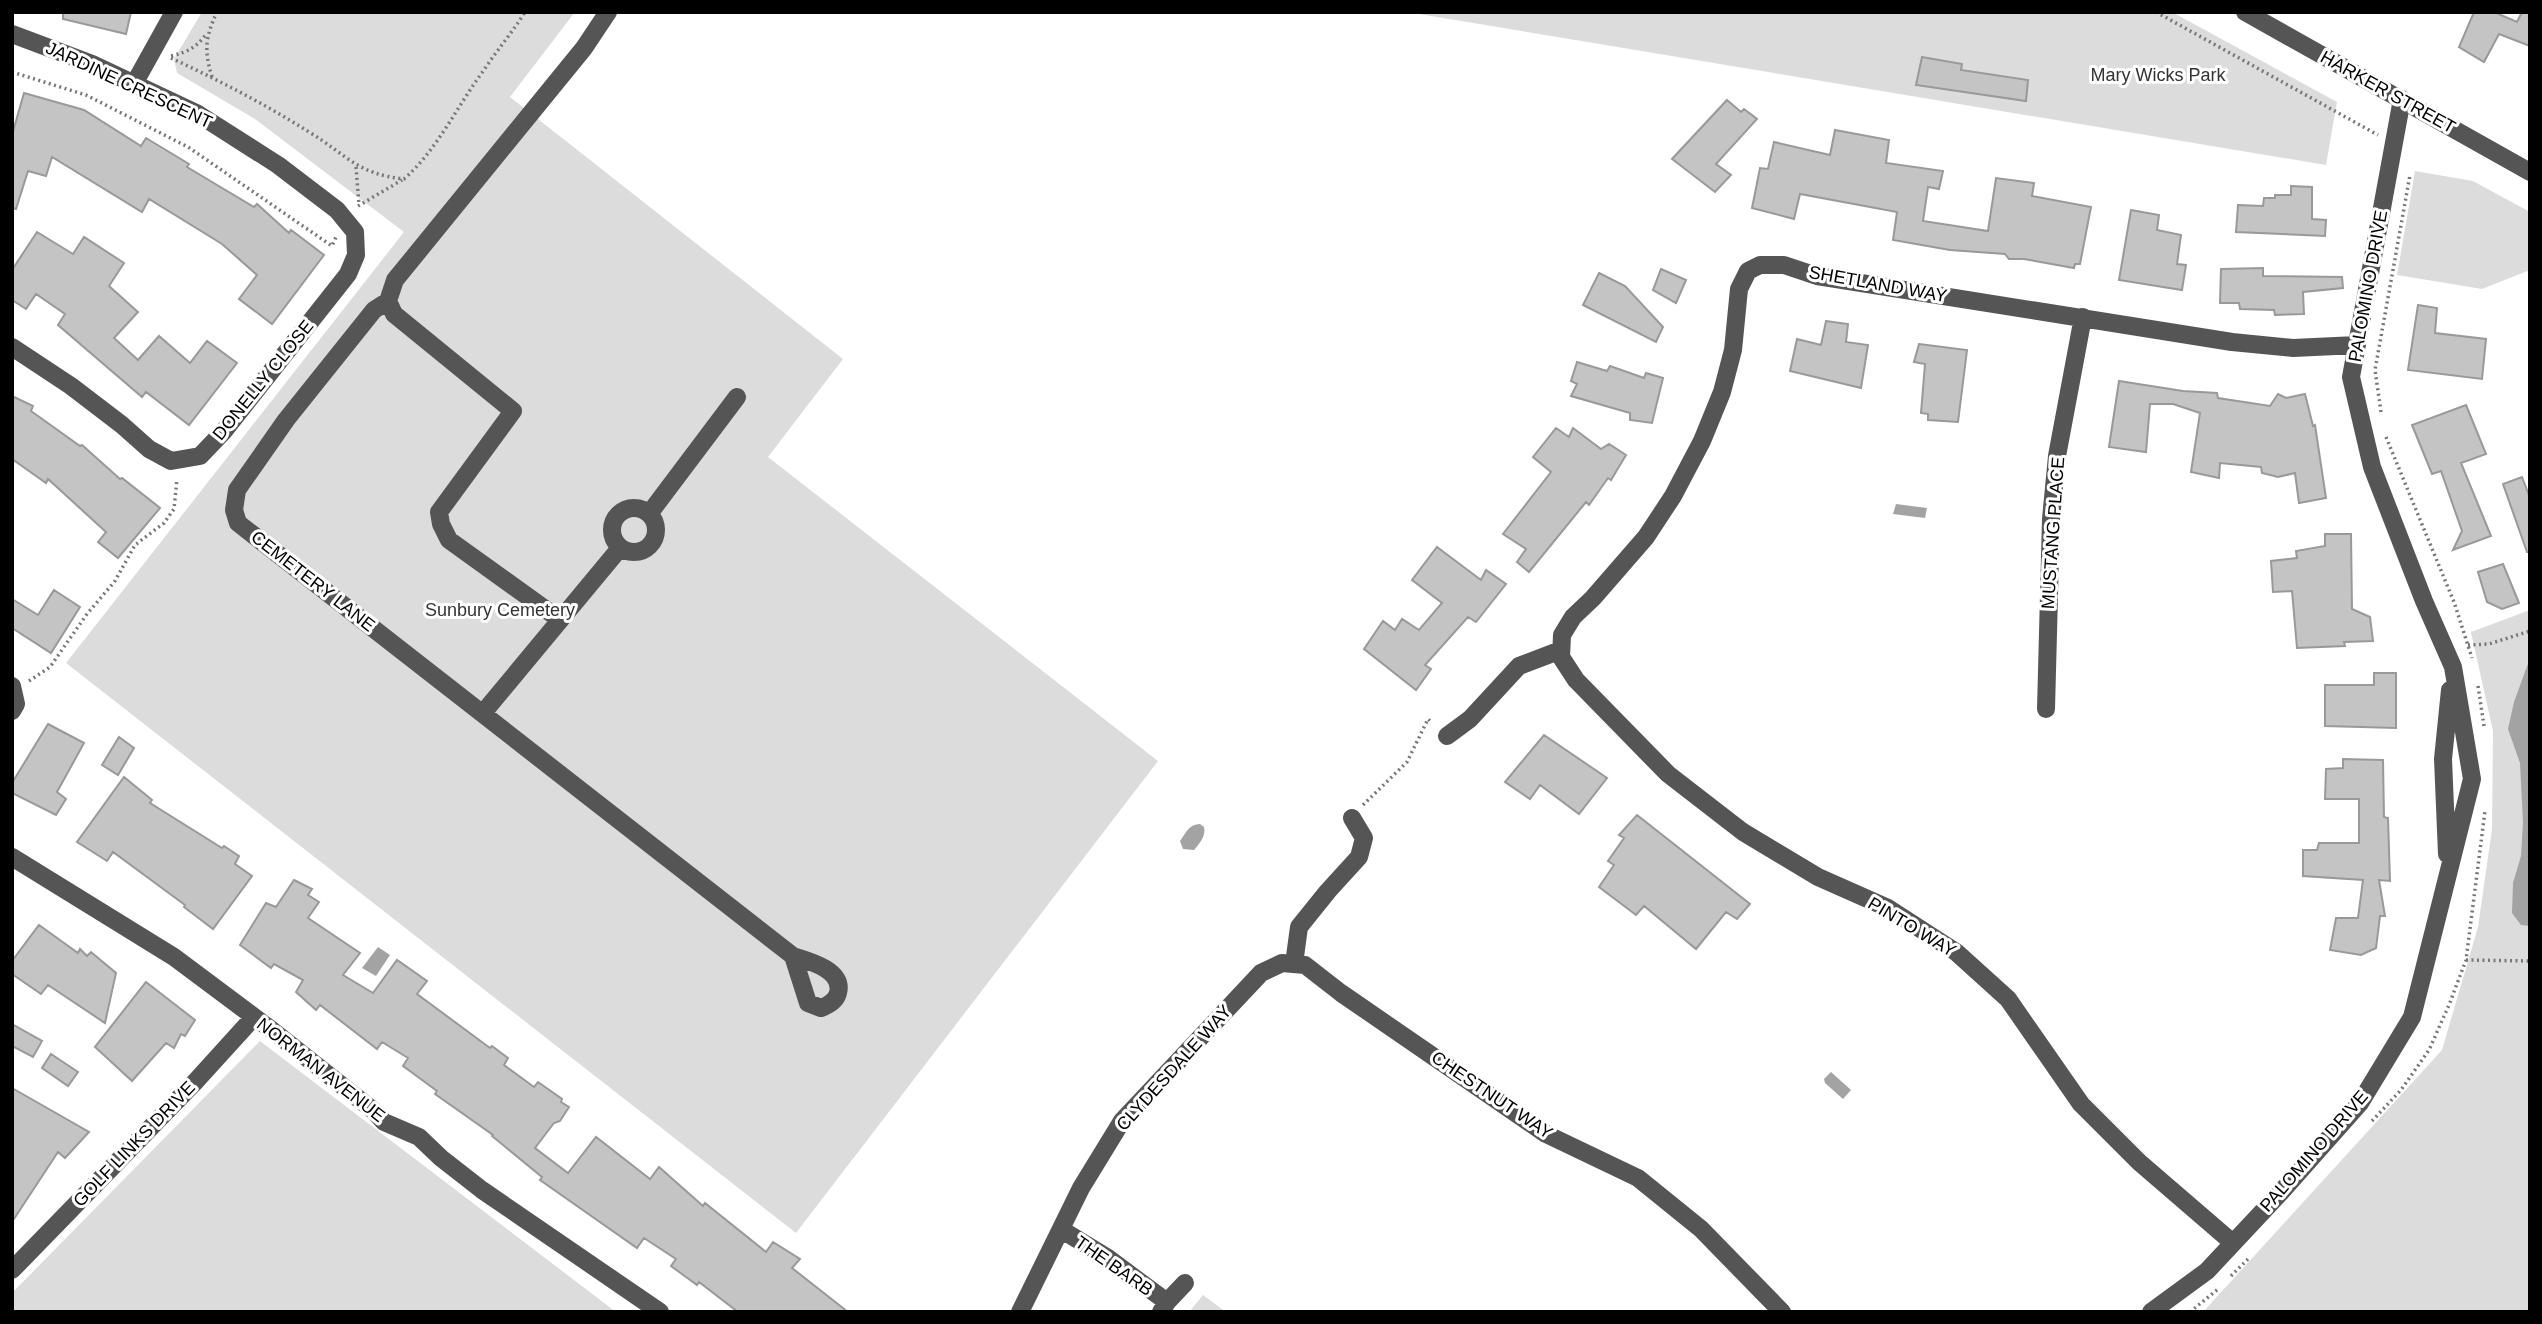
<svg xmlns="http://www.w3.org/2000/svg" width="2542" height="1324" font-family="Arial,sans-serif">
<style>
.green{fill:#dcdcdc}
.water{fill:#a3a3a3}
.building{fill:#c4c4c4;stroke:#999;stroke-width:2}
.lines{fill:none;stroke-linecap:round;stroke-linejoin:round}
.path{stroke:#777;stroke-width:3.5;stroke-dasharray:2 3.5;stroke-linecap:butt}
.minor{stroke:#555;stroke-width:18}
.labels{text-anchor:middle;stroke-width:6;stroke-linejoin:round;paint-order:stroke}
.park-label{font-size:18px;fill:#333;stroke:#fff}
.street-label{font-size:18px;fill:#000;stroke:#fff}
</style>
<rect width="100%" height="100%" fill="#fff"/>
<path class="green" d="M 202,12 L 575,12 L 510,97 L 843,359 L 768,457 L 1158,761 L 796,1233 L 66,663 L 404,232 L 255,119 L 177,73 L 174,59 Z
M 1407,12 L 2172,12 L 2337,102 L 2326,165 Z
M 2415,171 L 2473,181 L 2530,212 L 2530,270 L 2482,289 L 2397,275 Z
M 2530,610 L 2530,1312 L 2203,1312 L 2442,1050 L 2478,927 L 2492,829 L 2493,731 L 2471,632 Z
M 260,1041 L 616,1312 L 12,1312 L 12,1293 Z
M 1203,1295 L 1226,1312 L 1189,1312 Z"/>
<path class="water" d="M 1896,504 L 1927,508 L 1925,518 L 1893,514 Z
M 2530,658 L 2530,926 L 2521,925 L 2512,913 L 2513,883 L 2521,856 L 2523,822 L 2520,763 L 2508,729 L 2514,702 Z
M 1200,824 L 1204,827 C 1206,836 1200,843 1194,850 L 1183,849 L 1180,841 C 1186,833 1189,824 1200,824 Z
M 378,947 L 390,955 L 376,976 L 362,968 Z
M 1831,1072 L 1851,1090 L 1843,1099 L 1825,1083 L 1824,1079 Z"/>
<path class="building" d="M 63,12 L 131,12 L 126,34 L 63,19 Z
M 2474,12 L 2494,12 L 2517,22 L 2522,12 L 2530,12 L 2530,46 L 2499,34 L 2484,62 L 2459,47 Z
M 1922,57 L 1962,64 L 1961,70 L 2028,80 L 2026,101 L 1916,85 Z
M 24,93 L 84,110 L 141,146 L 146,138 L 189,164 L 187,167 L 254,207 L 257,204 L 289,233 L 291,230 L 324,255 L 272,324 L 239,299 L 257,275 L 222,244 L 149,199 L 142,212 L 52,157 L 46,176 L 28,171 L 16,209 L 12,208 L 12,135 Z
M 1727,100 L 1741,112 L 1744,109 L 1757,119 L 1716,164 L 1731,175 L 1715,192 L 1672,159 Z
M 1835,130 L 1889,140 L 1886,163 L 1943,171 L 1939,189 L 1928,187 L 1923,221 L 1988,231 L 1996,178 L 2034,183 L 2032,196 L 2091,207 L 2080,264 L 2075,264 L 2074,268 L 2024,259 L 2009,259 L 2005,254 L 1950,250 L 1893,240 L 1897,212 L 1800,194 L 1794,219 L 1752,208 L 1760,168 L 1768,169 L 1774,142 L 1830,155 Z
M 2291,186 L 2312,187 L 2312,219 L 2326,220 L 2325,236 L 2236,232 L 2238,205 L 2263,206 L 2264,198 L 2275,198 L 2275,195 L 2291,195 Z
M 2131,210 L 2159,215 L 2157,230 L 2181,235 L 2177,264 L 2186,265 L 2182,290 L 2119,280 Z
M 37,232 L 73,254 L 84,237 L 124,263 L 109,286 L 138,312 L 114,338 L 138,360 L 159,336 L 190,363 L 207,341 L 237,363 L 189,425 L 146,392 L 142,397 L 58,325 L 65,314 L 36,294 L 26,309 L 12,300 L 12,270 Z
M 2263,268 L 2263,276 L 2342,277 L 2343,288 L 2303,292 L 2304,314 L 2275,315 L 2274,310 L 2240,309 L 2239,303 L 2220,303 L 2221,269 Z
M 1661,269 L 1686,280 L 1676,303 L 1653,290 Z
M 1599,273 L 1625,286 L 1663,327 L 1656,342 L 1583,305 Z
M 2418,305 L 2437,308 L 2435,333 L 2486,339 L 2482,379 L 2408,370 Z
M 1826,321 L 1848,324 L 1846,342 L 1868,345 L 1861,388 L 1790,371 L 1797,339 L 1821,345 Z
M 1919,344 L 1967,350 L 1958,422 L 1928,420 L 1928,414 L 1921,413 L 1925,364 L 1914,362 Z
M 1577,362 L 1607,371 L 1610,366 L 1644,378 L 1646,373 L 1663,378 L 1652,423 L 1630,420 L 1630,413 L 1571,396 L 1577,384 L 1571,381 Z
M 2119,381 L 2183,391 L 2217,393 L 2218,398 L 2270,406 L 2278,394 L 2286,398 L 2305,394 L 2313,426 L 2315,425 L 2326,498 L 2299,503 L 2295,473 L 2278,477 L 2262,473 L 2261,467 L 2220,463 L 2219,478 L 2191,472 L 2200,413 L 2173,404 L 2150,404 L 2146,452 L 2109,447 Z
M 12,396 L 33,406 L 31,411 L 80,446 L 82,445 L 120,479 L 122,478 L 160,508 L 118,558 L 98,542 L 106,532 L 48,479 L 46,483 L 12,459 Z
M 2466,405 L 2486,454 L 2461,463 L 2491,536 L 2453,550 L 2462,531 L 2441,471 L 2432,474 L 2412,425 Z
M 1556,428 L 1569,437 L 1573,428 L 1601,449 L 1609,444 L 1626,455 L 1611,480 L 1608,478 L 1589,505 L 1586,502 L 1529,572 L 1517,562 L 1526,549 L 1503,534 L 1551,472 L 1533,457 Z
M 2522,477 L 2530,498 L 2530,552 L 2527,552 L 2503,484 Z
M 2325,534 L 2351,534 L 2352,609 L 2370,617 L 2373,641 L 2344,642 L 2345,646 L 2297,648 L 2292,591 L 2273,592 L 2271,561 L 2297,558 L 2296,551 L 2325,546 Z
M 1437,547 L 1481,580 L 1486,570 L 1506,584 L 1476,622 L 1468,617 L 1425,665 L 1431,669 L 1416,690 L 1364,649 L 1383,621 L 1395,630 L 1402,619 L 1419,630 L 1442,603 L 1412,580 Z
M 2503,564 L 2519,603 L 2502,609 L 2487,602 L 2478,572 Z
M 54,590 L 80,607 L 51,653 L 12,628 L 12,599 L 38,615 Z
M 2374,673 L 2396,673 L 2396,728 L 2325,726 L 2325,685 L 2374,685 Z
M 48,724 L 84,743 L 57,792 L 66,799 L 56,815 L 12,793 L 12,783 Z
M 1544,735 L 1607,778 L 1579,814 L 1540,785 L 1530,799 L 1505,782 Z
M 119,737 L 134,748 L 118,775 L 102,765 Z
M 2343,759 L 2383,760 L 2384,817 L 2388,818 L 2390,881 L 2379,880 L 2385,916 L 2380,916 L 2376,948 L 2361,955 L 2330,950 L 2336,918 L 2358,918 L 2363,880 L 2303,876 L 2303,850 L 2317,850 L 2319,843 L 2359,843 L 2359,799 L 2325,799 L 2326,769 L 2343,768 Z
M 124,777 L 152,800 L 150,803 L 222,848 L 224,846 L 239,856 L 235,864 L 252,876 L 213,929 L 184,907 L 185,905 L 113,852 L 107,861 L 77,842 Z
M 1637,815 L 1750,904 L 1737,919 L 1726,912 L 1696,949 L 1644,906 L 1636,915 L 1599,887 L 1614,865 L 1608,861 L 1624,838 L 1619,835 Z
M 294,880 L 312,889 L 308,895 L 319,902 L 308,918 L 360,953 L 343,975 L 373,993 L 397,960 L 427,981 L 417,994 L 490,1048 L 492,1046 L 508,1058 L 504,1065 L 534,1087 L 538,1082 L 562,1099 L 561,1102 L 569,1107 L 560,1121 L 554,1123 L 535,1148 L 568,1173 L 596,1137 L 650,1179 L 659,1167 L 703,1206 L 705,1203 L 766,1252 L 773,1242 L 800,1259 L 792,1268 L 848,1312 L 738,1312 L 699,1282 L 697,1285 L 671,1266 L 676,1259 L 644,1238 L 637,1248 L 540,1180 L 542,1177 L 492,1136 L 493,1135 L 435,1094 L 437,1091 L 403,1066 L 408,1058 L 382,1042 L 377,1049 L 320,1005 L 316,1010 L 296,992 L 303,980 L 274,964 L 271,968 L 240,945 L 266,903 L 276,907 Z
M 39,925 L 78,953 L 80,949 L 87,956 L 91,952 L 116,973 L 105,1023 L 48,985 L 41,994 L 12,974 L 12,961 Z
M 146,982 L 195,1020 L 185,1036 L 181,1034 L 174,1048 L 166,1043 L 132,1081 L 95,1047 Z
M 12,1024 L 42,1041 L 33,1057 L 12,1046 Z
M 51,1054 L 78,1072 L 68,1086 L 42,1068 Z
M 12,1088 L 89,1132 L 65,1158 L 58,1152 L 12,1222 Z"/>
<g class="lines">
<path class="path" d="M 2156,12 L 2378,135
M 171,56 C 188,52 197,47 207,33
M 171,58 C 218,80 265,104 309,132 C 347,155 357,174 404,179 C 438,149 457,106 484,70 C 497,50 512,33 525,12
M 12,72 L 86,95 L 188,147 L 332,246 L 336,237
M 212,77 C 204,50 205,38 217,12
M 356,167 L 359,205
M 358,206 L 402,180
M 2381,412 L 2375,370 L 2410,175
M 2386,437 L 2454,602 L 2472,658
M 2468,645 L 2489,644 L 2530,631
M 29,681 L 50,667 L 87,614 L 115,581 L 135,545 L 164,523 L 174,509 L 177,479
M 2478,686 L 2484,726
M 1363,805 L 1407,762 L 1428,719 L 1432,723
M 2466,960 L 2530,961
M 2372,1121 L 2401,1090 L 2429,1050 L 2449,1005 L 2466,960 L 2485,811
M 2231,1276 L 2250,1257
M 2190,1312 L 2218,1289"/>
<path class="minor" d="M 608,12 L 584,48 L 395,280 L 388,301 L 374,310 L 286,420 L 237,490 L 234,510 L 238,523 L 793,956 C 809,961 844,970 838,993 C 836,1001 829,1005 821,1008 L 808,1003 L 793,956
M 2245,12 L 2530,172
M 12,34 L 92,64 L 198,114 L 278,165 L 337,210 L 355,232 L 356,255 L 348,274 L 224,431 L 200,456 L 171,461 L 149,449 L 122,425 L 71,386 L 12,347
M 134,84 L 174,12
M 388,301 L 394,314 L 513,411 L 439,512 L 441,524 L 449,540 L 559,619
M612 530a22 22 0 1 1 44 0a22 22 0 1 1-44 0Z
M 649,514 L 737,397
M 12,686 L 16,704 L 12,711
M 2046,709 L 2051,519 L 2057,456 L 2083,317
M 483,713 L 620,548
M 1447,736 L 1470,719 L 1519,666 L 1561,650
M 2447,854 L 2443,759 L 2450,690
M 12,857 L 174,957 L 273,1031 L 374,1111 L 384,1122 L 419,1137 L 441,1158 L 482,1190 L 660,1312
M 1294,964 L 1299,927 L 1328,891 L 1359,857 L 1364,838 L 1352,818
M 1062,1230 L 1108,1258 L 1167,1302
M 2233,1243 L 2139,1162 L 2081,1104 L 2008,999 L 1956,952 L 1888,908 L 1818,877 L 1743,832 L 1668,774 L 1576,680 L 1561,657 L 1562,635 L 1573,617 L 1593,598 L 1646,537 L 1673,496 L 1702,441 L 1722,392 L 1733,350 L 1739,289 L 1748,271 L 1760,265 L 1784,265 L 1817,276 L 2232,342 L 2293,348 L 2357,345
M 12,1270 L 195,1082 L 254,1017
M 1020,1312 L 1081,1188 L 1122,1121 L 1261,973 L 1282,963 L 1305,965 L 1341,993 L 1546,1134 L 1638,1178 L 1701,1229 L 1782,1312
M 1161,1312 L 1167,1302 L 1185,1283
M 2151,1312 L 2207,1271 L 2282,1191 L 2360,1103 L 2412,1017 L 2472,779 L 2453,667 L 2424,601 L 2372,467 L 2351,377 L 2402,99"/>
</g>
<g class="labels">
<g class="park-label">
<text x="2158" y="81">Mary Wicks Park</text>
<text x="500" y="616">Sunbury Cemetery</text>
</g>
<g class="street-label">
<text transform="translate(129 85) rotate(25)" y="6">JARDINE CRESCENT</text>
<text transform="translate(2388 92) rotate(29)" y="6">HARKER STREET</text>
<text transform="translate(1878 284) rotate(10)" y="6">SHETLAND WAY</text>
<text transform="translate(2368 286) rotate(-80)" y="6">PALOMINO DRIVE</text>
<text transform="translate(263 380) rotate(-51)" y="6">DONELLY CLOSE</text>
<text transform="translate(2053 533) rotate(-86)" y="6">MUSTANG PLACE</text>
<text transform="translate(313 581) rotate(38)" y="6">CEMETERY LANE</text>
<text transform="translate(1912 927) rotate(31)" y="6">PINTO WAY</text>
<text transform="translate(1174 1068) rotate(-48)" y="6">CLYDESDALE WAY</text>
<text transform="translate(321 1070) rotate(38)" y="6">NORMAN AVENUE</text>
<text transform="translate(1492 1095) rotate(34)" y="6">CHESTNUT WAY</text>
<text transform="translate(134 1144) rotate(-46)" y="6">GOLF LINKS DRIVE</text>
<text transform="translate(2314 1151) rotate(-49)" y="6">PALOMINO DRIVE</text>
<text transform="translate(1114 1266) rotate(35)" y="6">THE BARB</text>
</g>
</g>
<rect width="2542" height="1324" fill="none" stroke="#000000" stroke-width="28"/>
</svg>
